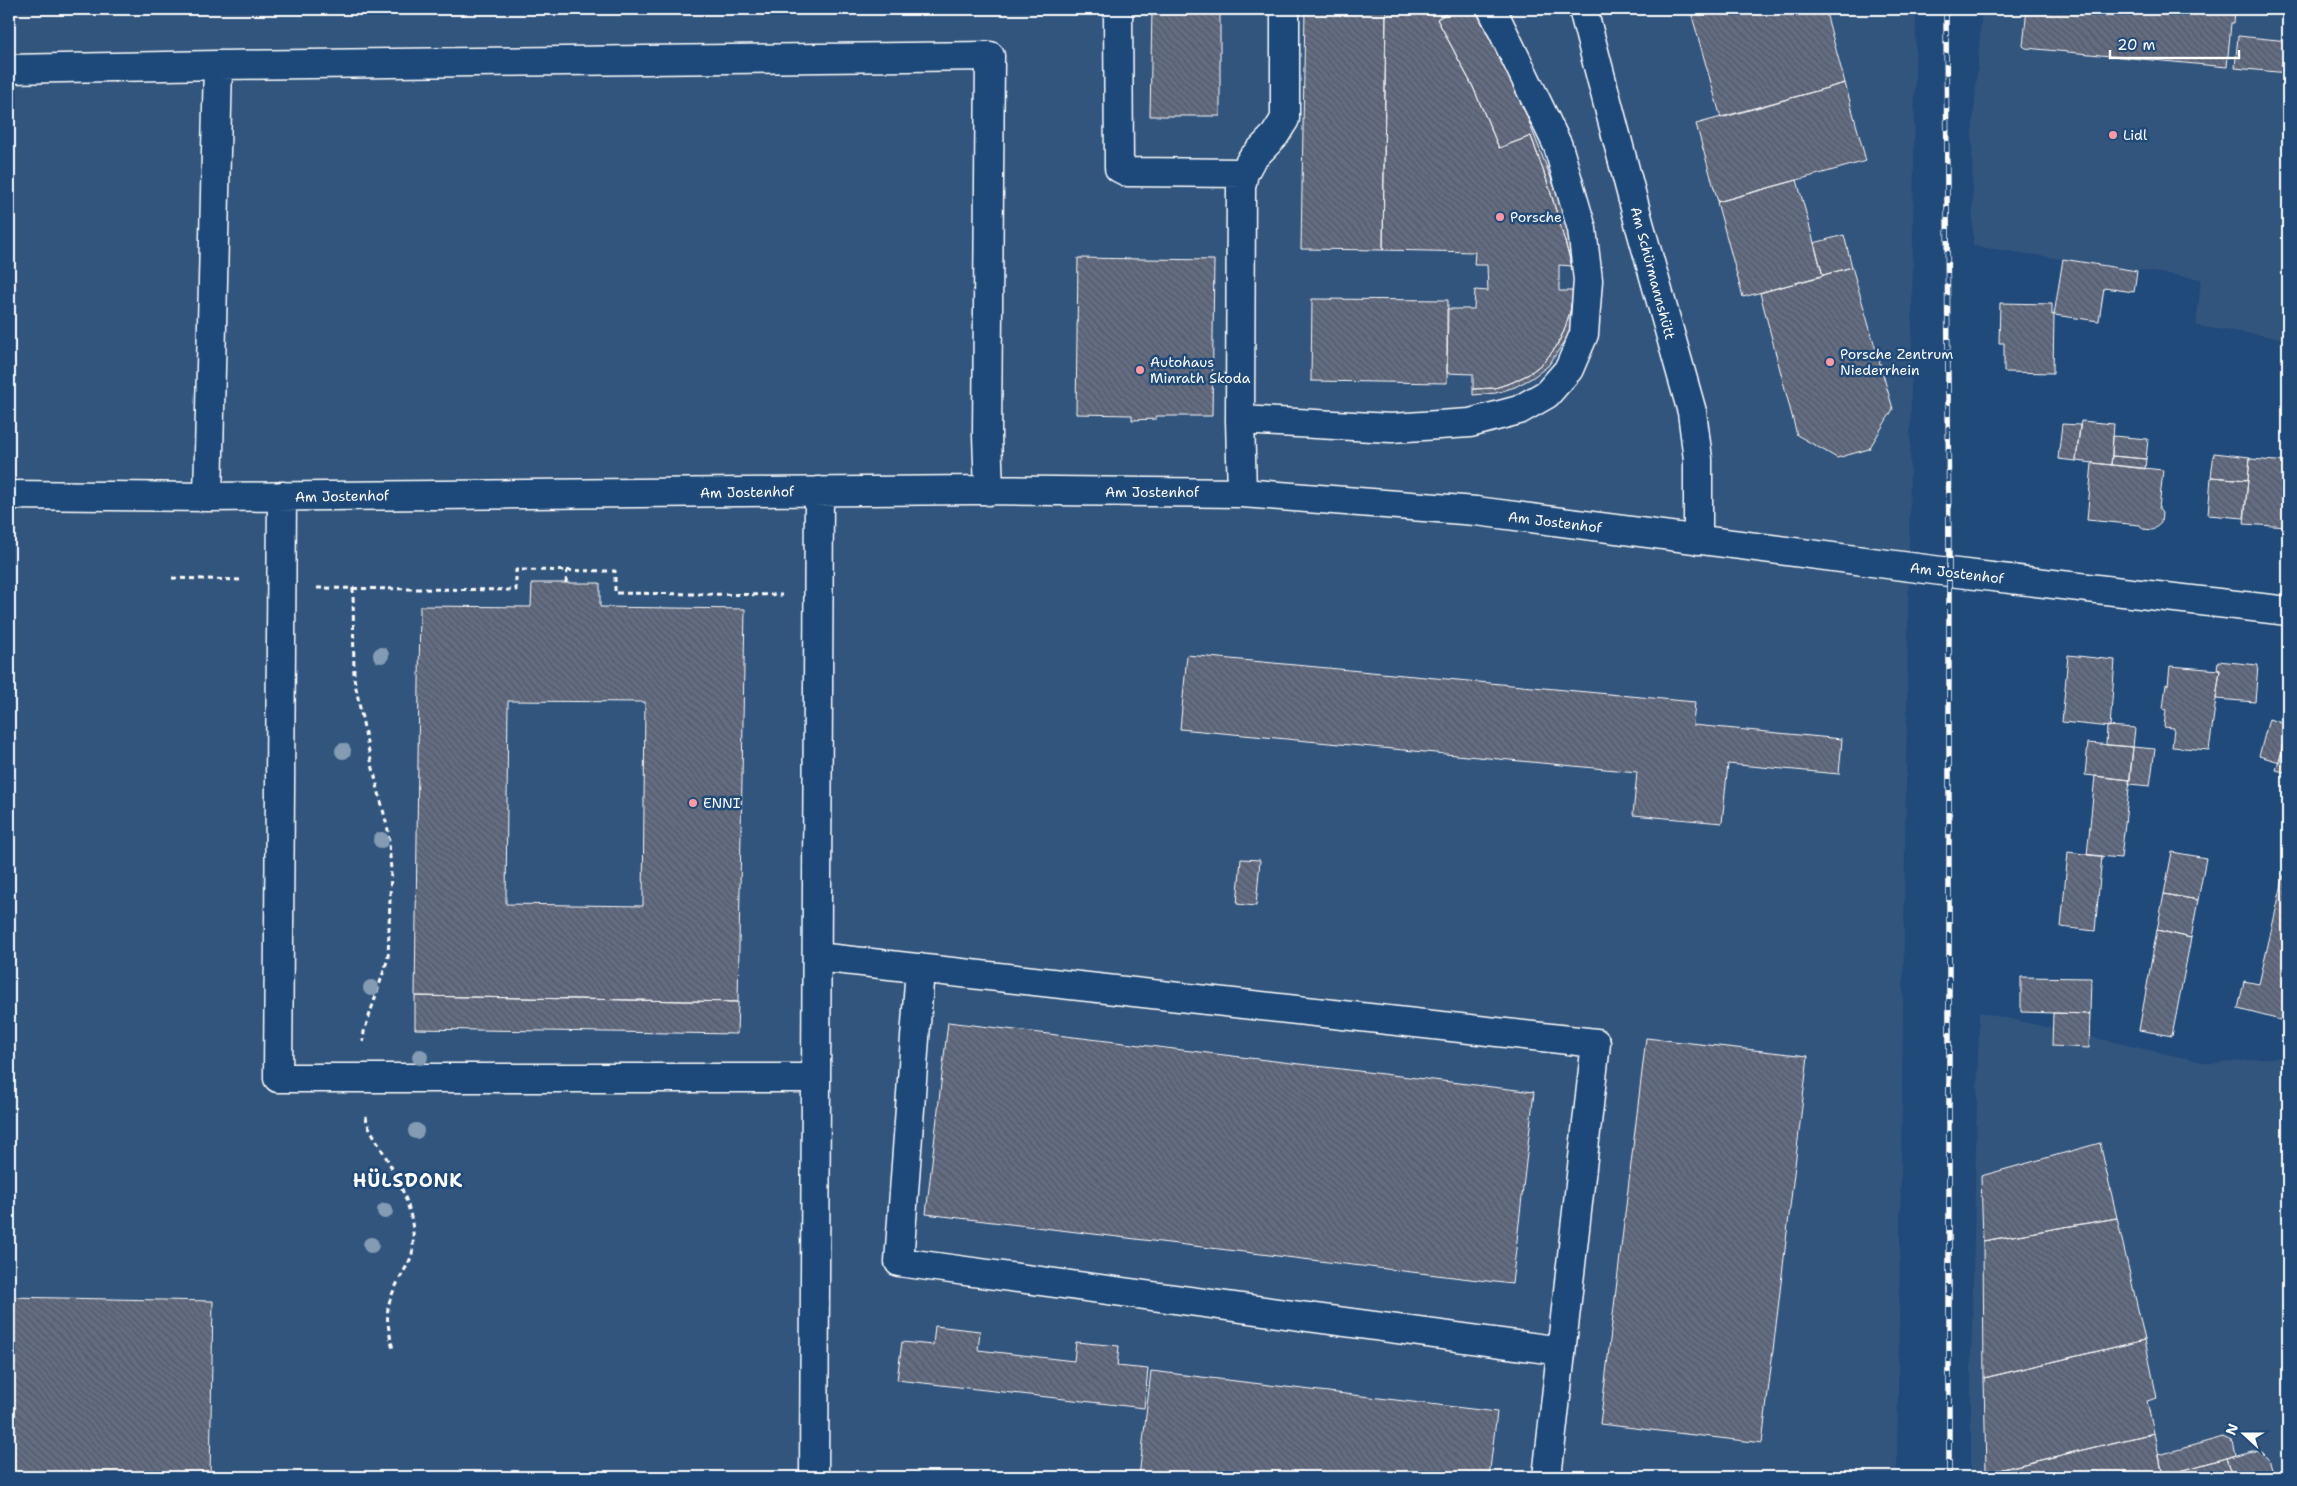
<svg xmlns="http://www.w3.org/2000/svg" width="2297" height="1486" font-family="'Shantell Sans',sans-serif">
<style>
.built{fill:#33547d}
.building{fill:url(#building-back-hatch);stroke:#fff;fill-rule:evenodd}
.lines{fill:none;stroke-linecap:round;stroke-linejoin:round}
.minor-casing{stroke:#fff;stroke-width:31}
.path{stroke:#fff;stroke-width:3;stroke-dasharray:5 4;stroke-linecap:butt}
.minor{stroke:#1f4a7a;stroke-width:28}
.rail-casing{stroke:#fff;stroke-width:5.5}
.rail{stroke:#1f4a7a;stroke-width:4;stroke-dasharray:11;stroke-linecap:butt}
.tree{fill:#839cb3}
.poi-dot{fill:#ff9aa2;stroke:#1f4a7a;stroke-width:2}
.labels{text-anchor:middle;stroke-width:5;stroke-linejoin:round;paint-order:stroke}
.poi-label{font-size:14px;fill:#fff;stroke:#1f4a7a;text-anchor:start}
.street-label{font-size:14px;fill:#fff;stroke:#1f4a7a}
.district-label{font-size:19px;font-weight:bold;letter-spacing:1px;fill:#fff;stroke:#1f4a7a}
</style>
<defs>
<pattern id="building-back-hatch" width="6" height="6" patternUnits="userSpaceOnUse" patternTransform="scale(1.25)"><rect width="6" height="6" fill="#636d83"/><path d="M-1 5l2 2M0 0l6 6M5-1l2 2" fill="none" stroke="#555962"/></pattern>
</defs>
<rect width="100%" height="100%" fill="#1f4a7a"/>
<filter id="ink" filterUnits="userSpaceOnUse"><feTurbulence type="fractalNoise" baseFrequency=".02" numOctaves="2"/><feDisplacementMap in="SourceGraphic" scale="10" xChannelSelector="R" yChannelSelector="G"/><feConvolveMatrix kernelMatrix="1 2 1 2 8 2 1 2 1" color-interpolation-filters="sRGB"/></filter>
<g filter="url(#ink)">
<path class="built" d="M 9,9 L 1916,9 L 1897,1477 L 9,1477 Z
M 1982,9 L 2288,9 L 2288,339 L 2196,326 L 2201,279 L 1973,246 L 1972,135 Z
M 1979,1012 L 2212,1064 L 2288,1056 L 2288,1477 L 1971,1477 L 1971,1369 Z"/>
<path class="building" d="M 1152,9 L 1220,9 L 1220,116 L 1150,116 Z
M 1305,9 L 1386,9 L 1383,250 L 1301,249 Z
M 1386,9 L 1454,9 L 1437,19 L 1473,87 L 1499,148 L 1531,136 L 1549,187 L 1572,266 L 1559,265 L 1559,291 L 1573,291 L 1570,312 L 1564,331 L 1556,347 L 1544,362 L 1529,374 L 1513,382 L 1495,388 L 1473,389 L 1473,374 L 1447,373 L 1447,309 L 1474,309 L 1475,290 L 1488,291 L 1487,265 L 1474,265 L 1475,252 L 1383,250 Z
M 1454,9 L 1475,9 L 1520,99 L 1556,191 L 1578,266 L 1572,266 L 1549,187 L 1531,136 L 1499,148 L 1473,87 L 1437,19 Z
M 1690,9 L 1825,9 L 1845,83 L 1721,118 Z
M 2027,9 L 2235,9 L 2234,23 L 2231,23 L 2227,67 L 2026,48 L 2023,46 Z
M 2238,36 L 2288,41 L 2288,73 L 2235,68 Z
M 1845,83 L 1866,161 L 1718,202 L 1696,124 Z
M 1797,180 L 1823,276 L 1743,297 L 1717,202 Z
M 1844,235 L 1852,267 L 1823,275 L 1814,243 Z
M 1078,258 L 1214,260 L 1212,416 L 1155,416 L 1156,419 L 1132,420 L 1132,415 L 1076,414 Z
M 2063,259 L 2137,271 L 2134,292 L 2104,288 L 2099,321 L 2054,315 Z
M 1852,267 L 1893,409 L 1869,449 L 1837,458 L 1797,435 L 1760,293 Z
M 1573,291 L 1577,291 L 1575,314 L 1570,333 L 1548,366 L 1532,378 L 1515,387 L 1496,393 L 1473,395 L 1473,389 L 1495,388 L 1513,382 L 1529,374 L 1544,362 L 1556,347 L 1564,331 L 1570,312 Z
M 1312,299 L 1448,300 L 1447,383 L 1311,381 Z
M 2000,303 L 2052,304 L 2052,315 L 2054,314 L 2053,373 L 2004,372 L 2004,343 L 1999,343 Z
M 2081,421 L 2114,424 L 2111,465 L 2076,461 Z
M 2062,424 L 2080,425 L 2076,461 L 2058,459 Z
M 2113,436 L 2148,439 L 2146,459 L 2112,456 Z
M 2214,453 L 2250,457 L 2248,480 L 2211,477 Z
M 2112,456 L 2146,459 L 2145,469 L 2111,465 Z
M 2250,457 L 2251,459 L 2288,462 L 2288,527 L 2244,524 Z
M 2092,463 L 2163,470 L 2159,509 L 2162,513 L 2161,523 L 2153,530 L 2143,529 L 2140,525 L 2087,520 Z
M 2211,477 L 2248,480 L 2244,518 L 2208,515 Z
M 532,583 L 600,583 L 600,607 L 745,609 L 738,1002 L 415,996 L 420,606 L 531,607 ZM 508,701 L 645,702 L 643,906 L 506,904 Z
M 1187,655 L 1695,702 L 1693,725 L 1842,739 L 1839,774 L 1728,764 L 1722,823 L 1633,815 L 1637,772 L 1180,729 Z
M 2068,655 L 2115,660 L 2110,727 L 2062,722 Z
M 2218,661 L 2258,665 L 2255,702 L 2216,699 L 2220,670 L 2217,670 Z
M 2170,666 L 2220,670 L 2209,750 L 2172,747 L 2174,728 L 2164,727 L 2166,710 L 2163,709 L 2166,684 L 2168,685 Z
M 2269,719 L 2288,725 L 2280,762 L 2259,756 Z
M 2288,723 L 2288,753 L 2281,751 Z
M 2107,726 L 2135,728 L 2133,747 L 2106,745 Z
M 2088,743 L 2133,747 L 2130,780 L 2085,775 Z
M 2133,747 L 2155,749 L 2150,786 L 2129,784 Z
M 2282,751 L 2288,753 L 2288,773 L 2276,770 Z
M 2095,776 L 2130,780 L 2121,858 L 2087,855 Z
M 2068,852 L 2102,856 L 2095,931 L 2061,927 Z
M 2172,852 L 2206,858 L 2198,900 L 2164,894 Z
M 1241,859 L 1260,860 L 1256,906 L 1237,904 Z
M 2284,875 L 2288,876 L 2288,1022 L 2238,1009 L 2244,981 L 2259,984 Z
M 2164,894 L 2198,900 L 2191,938 L 2157,930 Z
M 2157,930 L 2191,938 L 2172,1036 L 2139,1030 Z
M 2021,977 L 2091,978 L 2090,1014 L 2021,1012 Z
M 415,996 L 738,1002 L 737,1034 L 415,1029 Z
M 2053,1013 L 2090,1014 L 2089,1048 L 2052,1046 Z
M 948,1022 L 1534,1092 L 1512,1284 L 926,1214 Z
M 1646,1038 L 1808,1056 L 1762,1443 L 1600,1424 Z
M 2100,1143 L 2117,1218 L 1983,1241 L 1981,1176 Z
M 2117,1218 L 2145,1340 L 1984,1378 L 1983,1241 Z
M 9,1297 L 213,1301 L 210,1477 L 9,1477 Z
M 935,1326 L 980,1331 L 978,1350 L 1074,1361 L 1076,1342 L 1119,1346 L 1117,1366 L 1148,1369 L 1144,1408 L 897,1380 L 902,1342 L 933,1345 Z
M 2145,1340 L 2157,1398 L 2147,1401 L 2154,1433 L 1986,1473 L 1984,1378 Z
M 1151,1371 L 1497,1412 L 1489,1477 L 1139,1477 Z
M 2154,1433 L 2163,1476 L 2158,1477 L 1986,1477 L 1986,1473 Z
M 2223,1437 L 2233,1442 L 2236,1455 L 2163,1476 L 2159,1455 Z
M 2252,1451 L 2262,1452 L 2269,1459 L 2274,1477 L 2232,1477 L 2226,1458 Z
M 2226,1458 L 2232,1477 L 2158,1477 L 2163,1476 Z"/>
<g class="lines">
<g class="minor-casing">
<path id="minor" d="M 1118,9 L 1119,168 L 1127,172 L 1244,173
M 1583,9 L 1639,223 L 1692,412 L 1698,459 L 1698,540
M 9,69 L 218,65
M 1240,420 L 1391,428 L 1470,423 L 1519,410 L 1547,394 L 1569,369 L 1584,334 L 1588,280 L 1582,229 L 1558,146 L 1492,9
M 1242,493 L 1240,420 L 1241,187 L 1244,173 L 1251,160 L 1275,135 L 1285,119 L 1285,9
M 9,495 L 208,497 L 975,490 L 1242,493 L 1476,511 L 1949,572 L 2288,611
M 282,496 L 278,1078 L 816,1078
M 208,497 L 218,65 L 990,56 L 987,435 L 989,491
M 817,957 L 1596,1043 L 1547,1477
M 920,968 L 899,1262 L 1561,1351
M 814,1477 L 819,491"/>
</g>
<path class="path" d="M 172,578 L 244,580
M 566,583 L 567,571
M 317,588 L 516,590 L 516,570 L 615,571 L 615,593 L 782,595
M 353,588 L 354,678 L 368,748 L 388,830 L 391,870 L 388,958 L 364,1032 L 363,1042
M 366,1116 L 367,1123 C 388,1163 420,1206 412,1254 C 410,1262 404,1270 400,1278 C 383,1310 386,1315 393,1350"/>
<use href="#minor" class="minor"/>
<g class="rail-casing">
<path id="rail" d="M 1946,9 L 1949,572 L 1949,1477"/>
</g>
<use href="#rail" class="rail"/>
</g>
<g class="tree">
<circle cx="381" cy="655" r="8"/>
<circle cx="343" cy="751" r="8"/>
<circle cx="381" cy="840" r="8"/>
<circle cx="371" cy="988" r="8"/>
<circle cx="420" cy="1057" r="8"/>
<circle cx="416" cy="1131" r="8"/>
<circle cx="385" cy="1211" r="8"/>
<circle cx="371" cy="1245" r="8"/>
</g>
</g>
<g class="poi-dot">
<circle cx="2113" cy="135" r="5"/>
<circle cx="1500" cy="217" r="5"/>
<circle cx="1830" cy="362" r="5"/>
<circle cx="1140" cy="370" r="5"/>
<circle cx="693" cy="803" r="5"/>
</g>
<g class="labels">
<g class="poi-label">
<text x="2123" y="140">Lidl</text>
<text x="1510" y="222">Porsche</text>
<text x="1840" y="359">Porsche Zentrum<tspan x="1840" dy="16">Niederrhein</tspan></text>
<text x="1150" y="367">Autohaus<tspan x="1150" dy="16">Minrath Skoda</tspan></text>
<text x="703" y="808">ENNI</text>
</g>
<g class="street-label">
<text transform="translate(1653 273) rotate(75)" y="5">Am Schürmannshütt</text>
<text transform="translate(747 492) rotate(-1)" y="5">Am Jostenhof</text>
<text x="1152" y="497">Am Jostenhof</text>
<text transform="translate(342 496) rotate(-1)" y="5">Am Jostenhof</text>
<text transform="translate(1555 522) rotate(7)" y="5">Am Jostenhof</text>
<text transform="translate(1957 573) rotate(7)" y="5">Am Jostenhof</text>
</g>
<g class="district-label">
<text x="408" y="1187">HÜLSDONK</text>
</g>
</g>
<rect width="2297" height="1486" fill="none" stroke="#1f4a7a" stroke-width="30"/>
<rect x="15" y="15" width="2267" height="1456" fill="none" stroke="#fff" stroke-width="2" filter="url(#ink)"/>
<g transform="translate(2244 1434) rotate(291)" stroke="#1f4a7a" stroke-width="4" paint-order="stroke">
<path d="M0-4L9 19L0 12L-9 19Z" fill="#ffffff"/>
<text y="-8" font-size="14" font-weight="bold" text-anchor="middle" fill="#ffffff">N</text>
</g>
<path d="M2110 50v8h129v-8" fill="none" stroke="#ffffff" stroke-width="2.5"/>
<text x="2117" y="50" font-size="15" fill="#ffffff" stroke="#1f4a7a" stroke-width="4" paint-order="stroke">20 m</text>
</svg>
